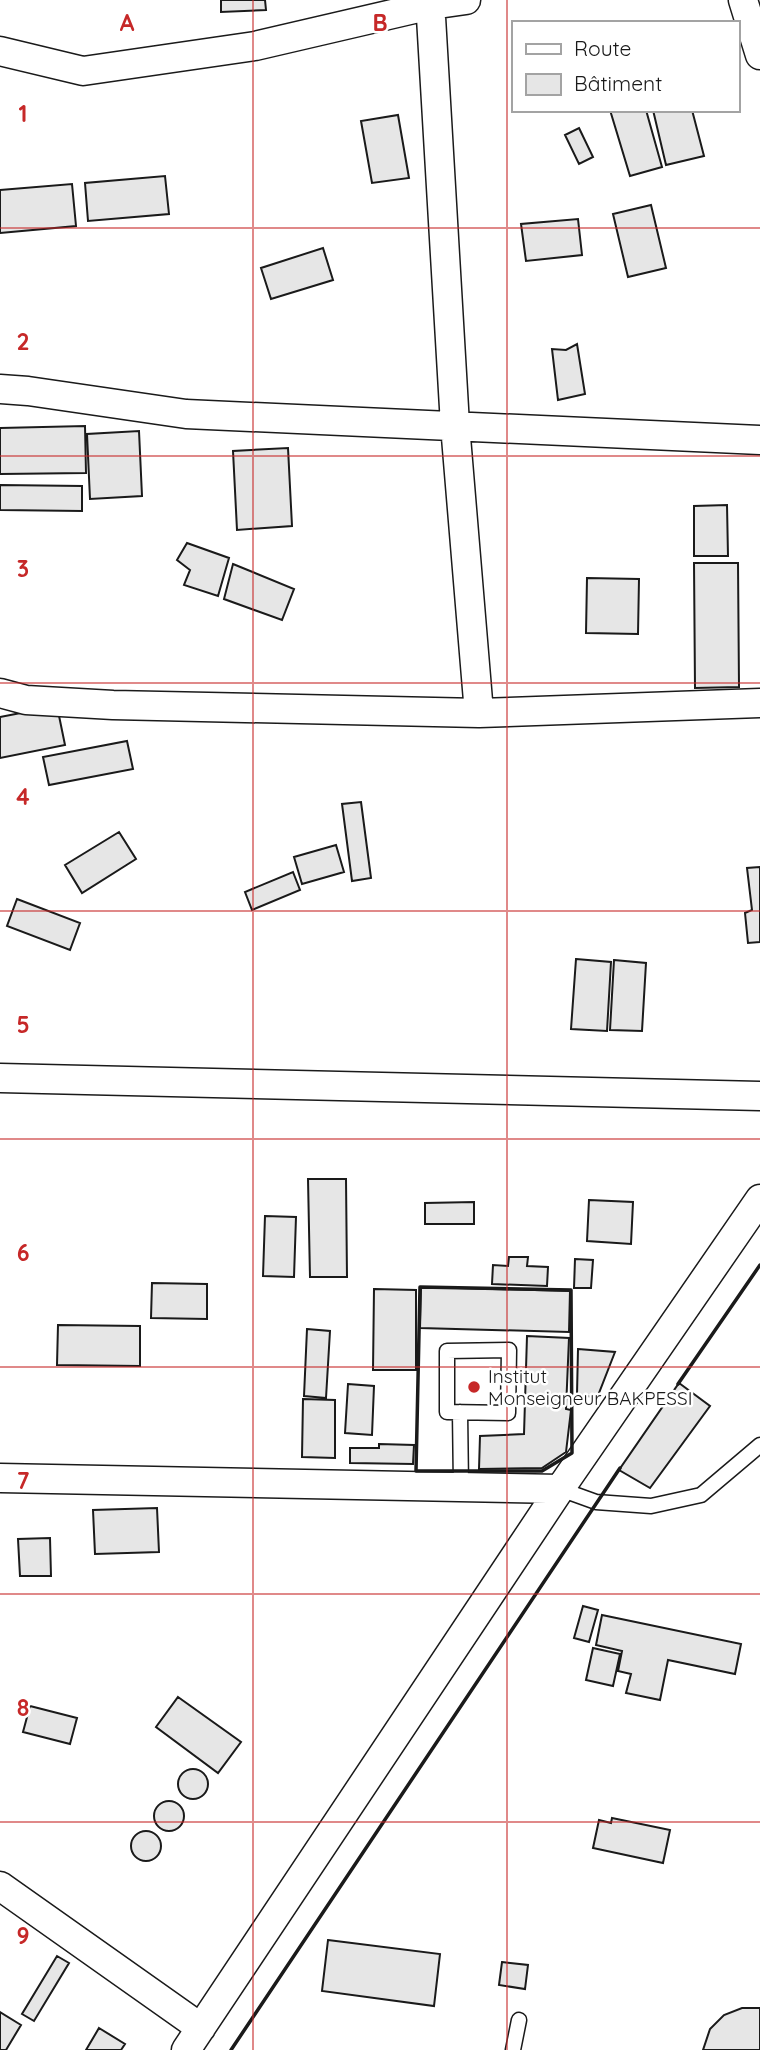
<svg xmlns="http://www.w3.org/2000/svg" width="760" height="2050" font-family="Quicksand,sans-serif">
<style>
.building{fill:#e6e6e6;stroke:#1a1a1a;stroke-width:2}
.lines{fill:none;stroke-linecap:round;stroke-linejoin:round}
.service-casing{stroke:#1a1a1a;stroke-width:17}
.minor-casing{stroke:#1a1a1a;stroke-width:31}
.service{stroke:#fff;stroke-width:14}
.minor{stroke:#fff;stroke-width:28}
.wall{stroke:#1a1a1a;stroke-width:3.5}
.grid{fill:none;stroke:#c62828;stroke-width:2;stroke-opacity:0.55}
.poi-dot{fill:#c62828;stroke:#fff;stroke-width:2.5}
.labels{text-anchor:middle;stroke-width:5;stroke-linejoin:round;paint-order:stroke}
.poi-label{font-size:19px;fill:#1a1a1a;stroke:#fff;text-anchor:start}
.grid-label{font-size:23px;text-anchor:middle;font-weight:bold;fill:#c62828;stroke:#fff;stroke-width:5;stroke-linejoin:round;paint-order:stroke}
</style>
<rect width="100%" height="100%" fill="#fff"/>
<path class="building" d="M 221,0 L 265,0 L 266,10 L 221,12 Z
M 610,110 L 646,110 L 662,167 L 630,176 Z
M 653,110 L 692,110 L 704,156 L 666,165 Z
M 398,115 L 409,178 L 372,183 L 361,121 Z
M 579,128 L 593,157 L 579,164 L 565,135 Z
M 165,176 L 169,214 L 88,221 L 85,183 Z
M 72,184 L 76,226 L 0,233 L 0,190 Z
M 651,205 L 666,268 L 628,277 L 613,214 Z
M 578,219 L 582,255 L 526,261 L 521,224 Z
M 323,248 L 333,280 L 271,299 L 261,268 Z
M 577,344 L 585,394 L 558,400 L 552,349 L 566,350 Z
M 85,426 L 86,473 L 0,474 L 0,428 Z
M 139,431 L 142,496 L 90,499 L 87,434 Z
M 288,448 L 292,526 L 237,530 L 233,451 Z
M 0,485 L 82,486 L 82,511 L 0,510 Z
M 727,505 L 728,556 L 694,556 L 694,506 Z
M 187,543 L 229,558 L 218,596 L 184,585 L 190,570 L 177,560 Z
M 694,563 L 738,563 L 739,687 L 695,688 Z
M 233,564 L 294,589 L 282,620 L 224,599 Z
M 587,578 L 639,579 L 638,634 L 586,633 Z
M 57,706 L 65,745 L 0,758 L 0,717 Z
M 127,741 L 133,769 L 49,785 L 43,757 Z
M 361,802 L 371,878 L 352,881 L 342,804 Z
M 119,832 L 136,859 L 82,893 L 65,865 Z
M 336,845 L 344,872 L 302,884 L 294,857 Z
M 760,867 L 760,942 L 748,943 L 745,913 L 752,910 L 747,868 Z
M 293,872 L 300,890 L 252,910 L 245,892 Z
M 17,899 L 80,923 L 70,950 L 7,926 Z
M 576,959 L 611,962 L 607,1031 L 571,1029 Z
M 614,960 L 646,963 L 642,1031 L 610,1030 Z
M 308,1179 L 346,1179 L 347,1277 L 310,1277 Z
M 589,1200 L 633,1202 L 631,1244 L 587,1241 Z
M 474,1202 L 474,1224 L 425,1224 L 425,1203 Z
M 265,1216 L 296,1217 L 294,1277 L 263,1276 Z
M 509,1257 L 528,1257 L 527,1266 L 548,1267 L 547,1286 L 492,1284 L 493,1265 L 508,1266 Z
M 575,1259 L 593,1260 L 591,1288 L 574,1288 Z
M 152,1283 L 207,1284 L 207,1319 L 151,1318 Z
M 421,1287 L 570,1291 L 569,1332 L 420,1328 Z
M 374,1289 L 416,1290 L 416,1370 L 373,1370 Z
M 58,1325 L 140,1326 L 140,1366 L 57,1365 Z
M 307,1329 L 330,1331 L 326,1398 L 304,1396 Z
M 527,1336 L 569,1338 L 566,1409 L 571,1410 L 566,1452 L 542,1468 L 479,1469 L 480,1436 L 524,1434 Z
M 578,1349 L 615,1352 L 597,1398 L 577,1394 Z
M 679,1383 L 710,1406 L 650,1488 L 619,1470 Z
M 348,1384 L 374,1386 L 372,1435 L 345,1433 Z
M 303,1399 L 335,1400 L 335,1458 L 302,1457 Z
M 379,1444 L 414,1445 L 413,1464 L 350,1463 L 350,1448 L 379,1448 Z
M 157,1508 L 159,1552 L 95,1554 L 93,1510 Z
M 50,1538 L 51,1576 L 20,1576 L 18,1539 Z
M 583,1606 L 598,1610 L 589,1642 L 574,1638 Z
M 602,1615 L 741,1644 L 735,1674 L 668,1660 L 660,1700 L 626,1693 L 631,1674 L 618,1671 L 622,1651 L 596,1645 Z
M 593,1648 L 620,1654 L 613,1686 L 586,1680 Z
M 178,1697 L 241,1742 L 218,1773 L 156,1727 Z
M 30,1706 L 77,1718 L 70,1744 L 23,1732 Z
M178 1784a15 15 0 1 1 30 0a15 15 0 1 1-30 0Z
M154 1816a15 15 0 1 1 30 0a15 15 0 1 1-30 0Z
M 612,1818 L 670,1830 L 663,1863 L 593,1848 L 599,1820 L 611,1823 Z
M131 1846a15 15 0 1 1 30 0a15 15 0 1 1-30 0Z
M 328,1940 L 440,1954 L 434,2006 L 322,1991 Z
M 57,1956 L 69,1963 L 34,2021 L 22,2014 Z
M 502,1962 L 528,1965 L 525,1989 L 499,1985 Z
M 742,2008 L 760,2008 L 760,2050 L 703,2050 L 710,2029 L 724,2015 Z
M 0,2012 L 21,2025 L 6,2050 L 0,2050 Z
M 99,2028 L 125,2044 L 121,2050 L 86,2050 Z"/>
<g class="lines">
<g class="service-casing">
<path id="service" d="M 509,1350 L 508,1413 L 447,1412 L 447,1351 Z
M 460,1412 L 461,1486
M 560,1489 L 596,1502 L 651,1506 L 701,1495 L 760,1445
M 513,2050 L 519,2020"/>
</g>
<g class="minor-casing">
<path id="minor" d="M 430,0 L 455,425 L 479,713
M 743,0 L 760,55
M 0,51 L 83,71 L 255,46 L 431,5 L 466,0
M 0,389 L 28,391 L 186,414 L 760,440
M 0,693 L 26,700 L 113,705 L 479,713 L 760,703
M 0,1078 L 760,1096
M 0,1478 L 560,1489
M 0,1886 L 201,2028
M 186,2050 L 560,1489 L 760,1199"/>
</g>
<use href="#service" class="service"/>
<use href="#minor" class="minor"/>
<path class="wall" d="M 420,1287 L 571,1290 L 572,1453 L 542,1471 L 416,1471 Z
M 678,1384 L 760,1265
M 231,2050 L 620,1468"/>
</g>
<path class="grid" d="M 253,0 L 253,2050M 507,0 L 507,2050M 0,228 L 760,228M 0,456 L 760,456M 0,683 L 760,683M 0,911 L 760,911M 0,1139 L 760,1139M 0,1367 L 760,1367M 0,1594 L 760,1594M 0,1822 L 760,1822"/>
<circle class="poi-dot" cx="474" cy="1387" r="7"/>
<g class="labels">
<g class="poi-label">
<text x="488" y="1383">Institut<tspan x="488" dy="22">Monseigneur BAKPESSI</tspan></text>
</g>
</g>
<g class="grid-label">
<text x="127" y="31">A</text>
<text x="380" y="31">B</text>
<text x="23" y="122">1</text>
<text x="23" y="350">2</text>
<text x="23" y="577">3</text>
<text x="23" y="805">4</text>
<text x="23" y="1033">5</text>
<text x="23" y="1261">6</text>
<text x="23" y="1489">7</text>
<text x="23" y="1716">8</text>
<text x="23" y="1944">9</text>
</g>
<rect x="512" y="21" width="228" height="91" fill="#ffffff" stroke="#a3a3a3" stroke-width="2"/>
<rect x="526" y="44" width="35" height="10" fill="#ffffff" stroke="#a3a3a3" stroke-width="2"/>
<text x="574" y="56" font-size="21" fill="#1a1a1a">Route</text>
<rect x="526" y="74" width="35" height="21" fill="#e6e6e6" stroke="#a3a3a3" stroke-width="2"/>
<text x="574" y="91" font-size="21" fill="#1a1a1a">Bâtiment</text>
</svg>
